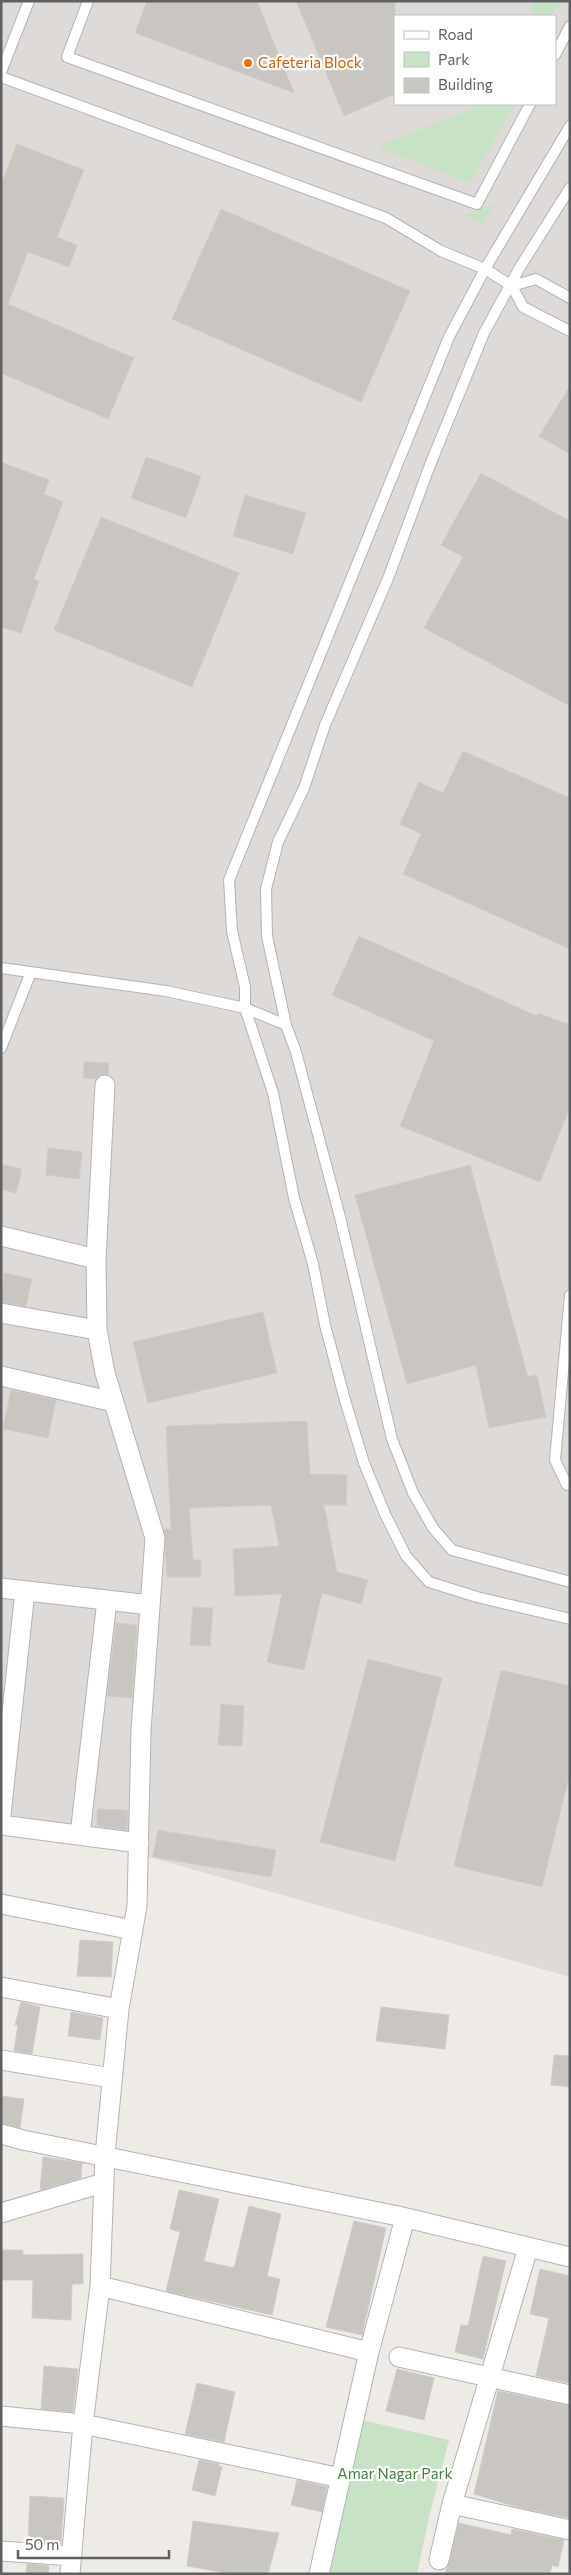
<svg xmlns="http://www.w3.org/2000/svg" width="571" height="2575" font-family="Commissioner,sans-serif">
<style>
.industrial{fill:#dddad8;fill-rule:evenodd}
.green{fill:#c8e2c5}
.building{fill:#c9c6c2;stroke:#d2ccc5}
.lines{fill:none;stroke-linecap:round;stroke-linejoin:round}
.lane-casing{stroke:#b1b3b6;stroke-width:12}
.street-casing{stroke:#b1b3b6;stroke-width:21}
.lane{stroke:#fff;stroke-width:10}
.street{stroke:#fff;stroke-width:19}
.food-dot{fill:#e8710a;stroke:#fff;stroke-width:2}
.labels{text-anchor:middle;stroke-width:4.5;stroke-linejoin:round;paint-order:stroke}
.food-label{font-size:15px;fill:#c56008;stroke:#fff;text-anchor:start}
.park-label{font-size:15px;fill:#438041;stroke:#fff}
</style>
<rect width="100%" height="100%" fill="#eeebe6"/>
<path class="industrial" d="M 1,1 L 570,1 L 570,1977 L 1,1815 ZM 395,16 L 555,16 L 555,104 L 395,104 Z"/>
<path class="green" d="M 529,1 L 561,1 L 551,16 L 535,16 Z
M 484,104 L 515,104 L 470,183 L 377,147 Z
M 495,204 L 484,224 L 463,215 Z
M 362,2420 L 449,2440 L 430,2513 L 417,2574 L 327,2574 Z"/>
<path class="building" d="M 147,1 L 257,1 L 294,93 L 135,33 Z
M 296,1 L 395,1 L 395,94 L 344,116 Z
M 17,144 L 84,170 L 57,237 L 77,245 L 69,267 L 28,252 L 8,304 L 134,358 L 108,419 L 1,373 L 1,184 Z
M 221,209 L 410,291 L 361,402 L 172,319 Z
M 570,386 L 570,454 L 539,436 Z
M 146,457 L 201,476 L 186,518 L 131,498 Z
M 1,462 L 49,480 L 44,494 L 63,502 L 34,579 L 39,581 L 21,633 L 1,627 Z
M 481,473 L 570,521 L 570,706 L 424,628 L 463,557 L 441,545 Z
M 245,495 L 306,513 L 293,554 L 233,536 Z
M 101,517 L 239,573 L 192,687 L 54,630 Z
M 463,751 L 570,798 L 570,949 L 403,874 L 421,834 L 400,824 L 419,782 L 443,793 Z
M 359,936 L 537,1016 L 538,1013 L 570,1025 L 570,1107 L 540,1182 L 400,1126 L 434,1041 L 332,995 Z
M 84,1062 L 109,1063 L 108,1075 L 100,1075 L 96,1079 L 83,1078 Z
M 48,1148 L 82,1152 L 79,1179 L 46,1175 Z
M 1,1164 L 22,1169 L 16,1193 L 1,1189 Z
M 470,1165 L 528,1377 L 537,1375 L 546,1417 L 489,1428 L 476,1365 L 407,1384 L 355,1195 Z
M 4,1273 L 32,1279 L 26,1306 L 1,1302 Z
M 263,1312 L 277,1373 L 148,1403 L 133,1342 Z
M 11,1390 L 56,1400 L 48,1438 L 3,1429 Z
M 307,1421 L 310,1474 L 347,1475 L 346,1505 L 324,1505 L 337,1572 L 368,1580 L 361,1604 L 322,1593 L 304,1670 L 267,1662 L 282,1594 L 235,1596 L 233,1549 L 279,1546 L 271,1505 L 189,1508 L 193,1560 L 201,1560 L 201,1577 L 167,1577 L 164,1529 L 171,1529 L 166,1426 Z
M 193,1607 L 213,1608 L 210,1646 L 190,1645 Z
M 116,1623 L 137,1625 L 132,1698 L 107,1696 Z
M 368,1659 L 442,1678 L 395,1861 L 320,1842 Z
M 501,1670 L 570,1686 L 570,1772 L 542,1887 L 454,1866 Z
M 221,1704 L 244,1706 L 242,1746 L 218,1745 Z
M 97,1809 L 128,1810 L 127,1830 L 97,1826 Z
M 158,1830 L 276,1850 L 271,1877 L 153,1857 Z
M 80,1940 L 113,1942 L 111,1977 L 77,1976 Z
M 21,2002 L 40,2007 L 32,2054 L 14,2051 L 18,2025 L 15,2025 Z
M 381,2007 L 449,2015 L 445,2049 L 376,2041 Z
M 71,2012 L 103,2018 L 100,2040 L 68,2036 Z
M 554,2055 L 570,2056 L 570,2087 L 551,2085 Z
M 1,2096 L 24,2099 L 20,2128 L 1,2123 Z
M 43,2157 L 82,2163 L 81,2178 L 40,2190 Z
M 179,2190 L 219,2199 L 204,2261 L 234,2268 L 249,2206 L 281,2214 L 267,2276 L 280,2279 L 272,2315 L 166,2291 L 180,2232 L 170,2229 Z
M 354,2221 L 386,2228 L 362,2335 L 326,2327 Z
M 1,2250 L 23,2250 L 23,2255 L 83,2254 L 83,2284 L 72,2284 L 71,2320 L 32,2318 L 33,2280 L 1,2280 Z
M 483,2256 L 506,2261 L 483,2359 L 455,2352 L 461,2325 L 468,2326 Z
M 540,2269 L 570,2276 L 570,2383 L 536,2376 L 549,2318 L 530,2314 Z
M 44,2366 L 78,2369 L 73,2412 L 41,2409 Z
M 397,2369 L 434,2378 L 424,2420 L 386,2411 Z
M 197,2383 L 235,2392 L 224,2442 L 185,2434 Z
M 498,2391 L 570,2406 L 569,2518 L 517,2507 L 474,2494 Z
M 199,2460 L 219,2464 L 218,2466 L 222,2467 L 215,2496 L 192,2490 Z
M 297,2480 L 327,2487 L 322,2512 L 291,2505 Z
M 30,2496 L 64,2498 L 61,2544 L 28,2542 Z
M 193,2521 L 279,2533 L 268,2574 L 231,2574 L 187,2566 Z
M 459,2523 L 511,2535 L 512,2529 L 564,2540 L 558,2567 L 552,2565 L 550,2574 L 445,2574 Z
M 27,2564 L 49,2566 L 48,2574 L 26,2574 Z"/>
<g class="lines">
<g class="lane-casing">
<path id="lane" d="M 88,1 L 67,57 L 477,204 L 530,104
M 555,55 L 570,26
M 1,72 L 29,1
M 1,77 L 386,218 L 441,251 L 485,269 L 512,286
M 570,126 L 485,269 L 449,337 L 229,880 L 232,931 L 245,987 L 245,1008 L 273,1093 L 294,1198 L 313,1264 L 325,1325 L 345,1400 L 364,1463 L 385,1514 L 406,1556 L 429,1582 L 477,1597 L 570,1619
M 570,188 L 520,267 L 484,333 L 430,465 L 389,576 L 325,725 L 304,788 L 278,842 L 266,889 L 267,936 L 286,1025 L 296,1052 L 340,1217 L 392,1439 L 413,1493 L 433,1528 L 452,1550 L 570,1582
M 570,298 L 536,279 L 512,286 L 523,307 L 570,331
M 1,968 L 166,991 L 245,1008 L 286,1025
M 1,1048 L 31,972
M 570,1295 L 555,1460 L 567,1485 L 570,1485"/>
</g>
<g class="street-casing">
<path id="street" d="M 1,1236 L 96,1259
M 1,1313 L 97,1330
M 1,1376 L 114,1402
M 1,1588 L 150,1605
M 1,1815 L 25,1591
M 1,1825 L 139,1843
M 80,1835 L 107,1600
M 1,1904 L 133,1930
M 1,1987 L 119,2009
M 1,2060 L 112,2078
M 1,2134 L 23,2140 L 398,2216 L 570,2257
M 1,2213 L 103,2183
M 100,2286 L 369,2352
M 399,2357 L 570,2395
M 1,2416 L 83,2424 L 341,2478
M 452,2504 L 570,2530
M 1,2551 L 72,2556
M 439,2560 L 452,2504 L 528,2248
M 70,2574 L 83,2424 L 100,2286 L 105,2155 L 119,2009 L 137,1906 L 141,1730 L 155,1538 L 105,1373 L 97,1330 L 96,1259 L 105,1085
M 319,2574 L 369,2352 L 405,2218"/>
</g>
<use href="#lane" class="lane"/>
<use href="#street" class="street"/>
</g>
<circle class="food-dot" cx="248" cy="63" r="5"/>
<g class="labels">
<g class="food-label">
<text x="258" y="68">Cafeteria Block</text>
</g>
<g class="park-label">
<text x="395" y="2479">Amar Nagar Park</text>
</g>
</g>
<rect width="571" height="2575" fill="none" stroke="#5d6164" stroke-width="5"/>
<rect x="394" y="15" width="162" height="90" fill="#ffffff" stroke="#bec0c1"/>
<rect x="404" y="31" width="25" height="8" fill="#ffffff" stroke="#bec0c1"/>
<text x="438" y="40" font-size="15" fill="#5d6164">Road</text>
<rect x="404" y="52" width="25" height="15" fill="#c8e2c5" stroke="#bec0c1"/>
<text x="438" y="65" font-size="15" fill="#5d6164">Park</text>
<rect x="404" y="78" width="25" height="15" fill="#c9c6c2" stroke="#bec0c1"/>
<text x="438" y="90" font-size="15" fill="#5d6164">Building</text>
<path d="M18 2550v8h151v-8" fill="none" stroke="#5d6164" stroke-width="2.5"/>
<text x="25" y="2550" font-size="15" fill="#5d6164" stroke="#ffffff" stroke-width="4" paint-order="stroke">50 m</text>
</svg>
